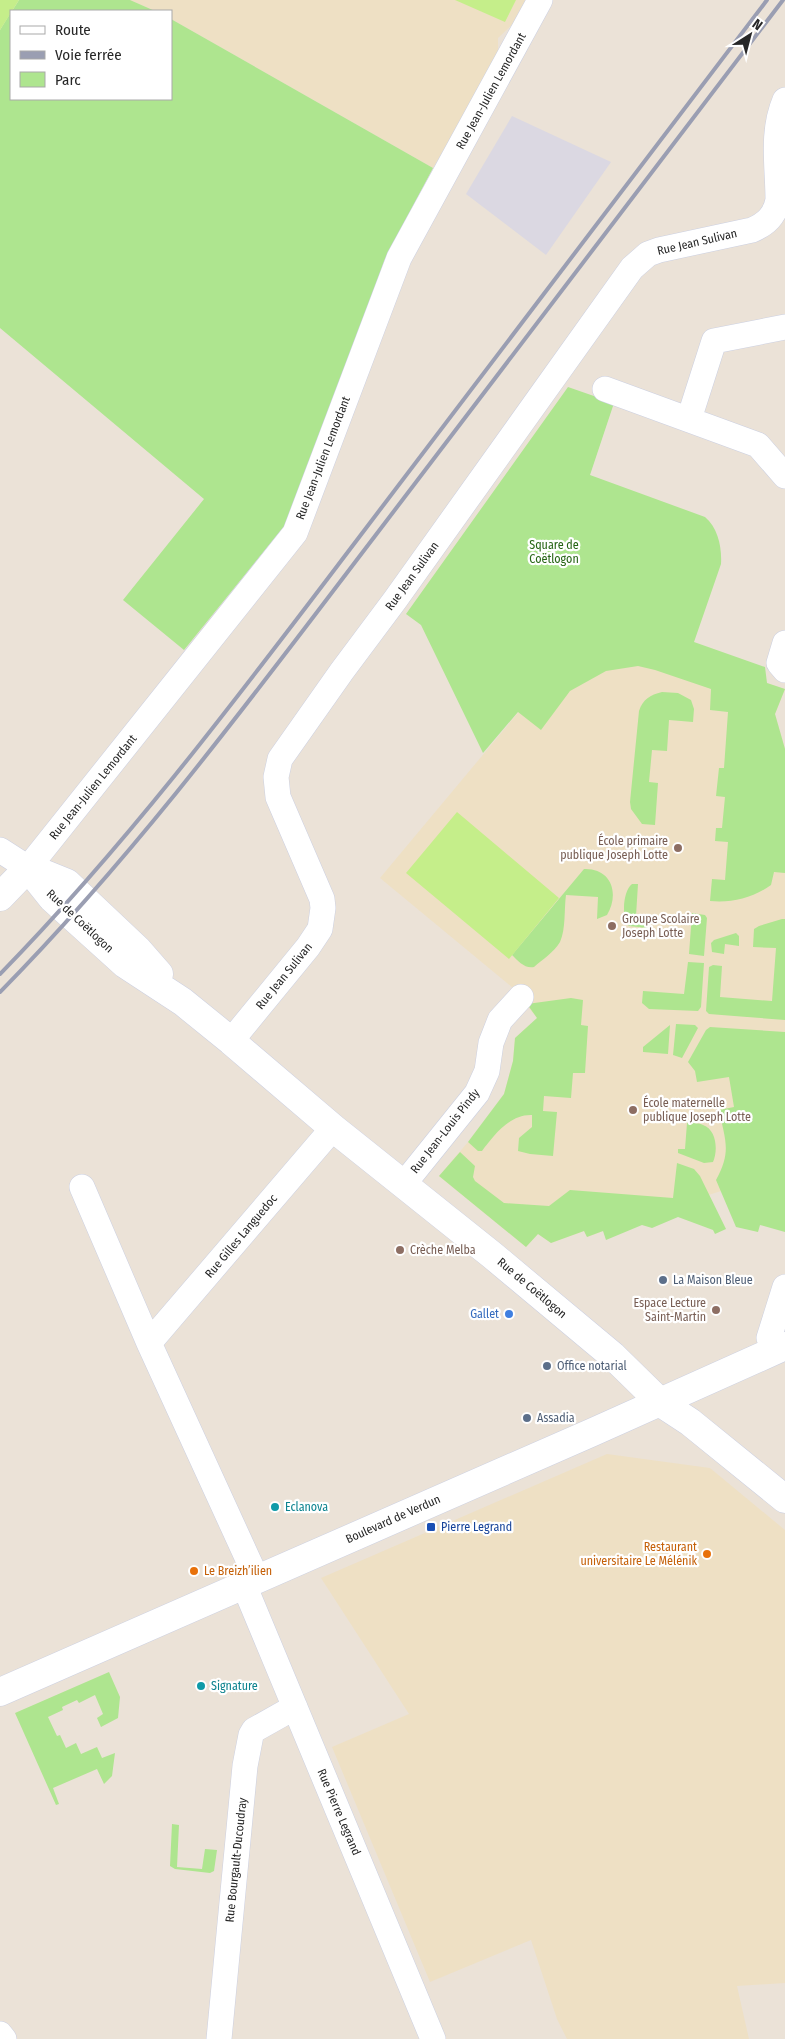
<svg xmlns="http://www.w3.org/2000/svg" width="785" height="2039" font-family="'Fira Sans Condensed',sans-serif">
<style>
.industrial{fill:#dbd8e2}
.education{fill:#eee0c4}
.green{fill:#aee58f}
.pitch{fill:#c5ee8a}
.lines{fill:none;stroke-linecap:round;stroke-linejoin:round}
.street-casing{stroke:#ccd0e1;stroke-width:26}
.secondary-casing{stroke:#ccd0e1;stroke-width:29}
.street{stroke:#fff;stroke-width:25}
.secondary{stroke:#fff;stroke-width:28}
.rail{stroke:#9a9eb2;stroke-width:4}
.education-dot{fill:#8d6e63;stroke:#fff;stroke-width:2}
.service-dot{fill:#5c6f8a;stroke:#fff;stroke-width:2}
.shop-dot{fill:#3f7fe0;stroke:#fff;stroke-width:2}
.culture-dot{fill:#0f9aa8;stroke:#fff;stroke-width:2}
.transit-dot{fill:#1a4fb4;stroke:#fff;stroke-width:2}
.food-dot{fill:#e8710a;stroke:#fff;stroke-width:2}
.labels{text-anchor:middle;stroke-width:4.5;stroke-linejoin:round;paint-order:stroke}
.street-label{font-size:12px;fill:#272727;stroke:#fff}
.park-label{font-size:12px;fill:#276515;stroke:#fff}
.education-label{font-size:12px;fill:#785e54;stroke:#fff;text-anchor:start}
.service-label{font-size:12px;fill:#4e5e75;stroke:#fff;text-anchor:start}
.shop-label{font-size:12px;fill:#366cbe;stroke:#fff;text-anchor:end}
.culture-label{font-size:12px;fill:#0d838f;stroke:#fff;text-anchor:start}
.transit-label{font-size:12px;fill:#164399;stroke:#fff;text-anchor:start}
.food-label{font-size:12px;fill:#c56008;stroke:#fff;text-anchor:end}
</style>
<rect width="100%" height="100%" fill="#ebe2d7"/>
<path class="industrial" d="M 512,116 L 611,162 L 546,255 L 466,194 Z"/>
<path class="education" d="M 130,0 L 527,0 L 517,20 L 498,38 L 498,58 L 433,168 L 171,19 L 171,11 L 155,11 Z
M 598,626 L 785,689 L 775,714 L 785,749 L 785,1209 L 721,1191 L 643,1216 L 587,1237 L 584,1231 L 551,1243 L 538,1234 L 526,1247 L 439,1176 L 468,1142 L 504,1094 L 513,1061 L 515,1038 L 537,1018 L 513,988 L 380,878 L 588,629 Z
M 607,1454 L 710,1468 L 785,1530 L 785,1983 L 737,1986 L 749,2039 L 567,2039 L 557,2019 L 531,1940 L 430,1982 L 332,1747 L 409,1714 L 321,1578 Z"/>
<path class="green" d="M 19,0 L 130,0 L 155,11 L 12,11 Z
M 11,12 L 11,99 L 171,99 L 171,19 L 433,168 L 385,259 L 294,514 L 184,650 L 123,600 L 204,499 L 0,328 L 0,30 Z
M 568,387 L 614,403 L 590,475 L 705,517 C 718,528 722,547 721,564 L 694,642 L 765,667 L 767,683 L 785,689 L 775,714 L 785,749 L 785,873 L 774,872 L 771,885 C 753,898 732,903 710,901 L 712,879 L 725,880 L 728,842 L 715,841 L 716,828 L 722,828 L 725,797 L 716,796 L 719,768 L 724,768 L 728,712 L 710,710 L 711,689 L 655,670 L 638,666 L 606,671 L 570,691 L 541,730 L 518,712 L 483,753 L 421,625 L 406,614 Z
M 662,692 L 678,693 L 691,700 L 694,709 L 693,722 L 669,720 L 667,751 L 652,750 L 649,782 L 658,783 L 655,825 L 642,824 L 631,809 L 630,802 L 639,711 C 643,699 650,695 662,692 Z
M 584,869 C 611,868 620,893 607,915 L 597,919 L 598,897 L 566,895 C 564,909 566,929 560,942 C 554,952 542,960 534,967 C 525,969 518,961 512,955 Z
M 632,884 L 638,884 L 636,916 L 648,917 L 647,928 L 629,926 C 621,917 623,891 632,884 Z
M 692,913 L 705,915 L 707,918 L 704,956 L 689,954 Z
M 782,919 L 785,919 L 785,1020 L 709,1014 L 706,1011 L 709,967 L 713,965 L 722,966 L 720,997 L 772,1001 L 776,948 L 753,947 L 754,929 L 759,926 Z
M 736,933 L 739,936 L 739,946 L 725,944 L 724,954 L 712,952 L 711,943 L 714,940 Z
M 688,962 L 704,963 L 701,1007 L 698,1011 L 649,1009 L 642,1003 L 643,991 L 684,994 Z
M 571,998 L 583,1000 L 581,1025 L 588,1026 L 585,1073 L 573,1073 L 571,1098 L 544,1096 L 543,1111 L 557,1112 L 553,1156 L 530,1154 L 518,1151 L 519,1138 L 532,1127 L 532,1115 C 510,1114 494,1135 482,1151 L 478,1151 L 468,1142 L 504,1094 L 513,1061 L 515,1038 L 537,1018 L 527,1004 Z
M 676,1024 L 695,1025 L 698,1028 L 682,1058 L 673,1055 Z
M 670,1025 L 668,1054 L 643,1052 L 643,1047 Z
M 710,1027 L 785,1032 L 785,1232 L 760,1225 L 758,1232 L 736,1227 L 716,1180 C 732,1151 725,1140 719,1110 L 734,1107 L 729,1077 L 697,1082 L 695,1071 L 688,1062 L 706,1030 Z
M 687,1123 C 692,1123 699,1123 703,1125 C 717,1130 718,1151 713,1162 L 704,1163 L 678,1153 L 678,1149 L 685,1149 Z
M 460,1152 L 475,1166 L 473,1177 L 475,1181 L 504,1203 L 549,1206 L 570,1190 L 673,1198 L 677,1163 L 694,1169 L 700,1176 L 726,1229 L 715,1234 L 713,1230 L 678,1217 L 652,1228 L 642,1225 L 606,1240 L 603,1231 L 587,1237 L 584,1231 L 551,1243 L 538,1234 L 526,1247 L 439,1176 Z
M 109,1672 L 120,1697 L 118,1718 L 101,1727 L 97,1718 L 103,1714 L 95,1695 L 79,1703 L 77,1700 L 62,1707 L 63,1710 L 48,1717 L 57,1736 L 60,1735 L 66,1748 L 76,1743 L 81,1754 L 97,1747 L 102,1758 L 115,1753 L 112,1776 L 104,1784 L 97,1769 L 53,1788 L 59,1804 L 56,1805 L 15,1713 Z
M 172,1824 L 179,1825 L 177,1867 L 202,1869 L 205,1849 L 217,1850 L 214,1871 L 210,1873 L 175,1869 L 170,1866 Z"/>
<path class="pitch" d="M 0,0 L 19,0 L 0,30 Z
M 455,0 L 516,0 L 505,22 Z
M 457,812 L 559,898 L 509,959 L 406,873 Z"/>
<g class="lines">
<g class="street-casing">
<path id="street" d="M 605,389 L 758,445 L 785,476
M 689,419 L 714,341 L 785,327
M 785,643 L 779,663 L 785,670
M 0,850 L 28,868 L 295,533 L 399,258 L 540,0
M 231,1041 L 308,947 L 320,929 L 323,908 L 322,899 L 278,797 L 276,777 L 280,759 L 342,671 L 395,600 L 632,268 L 648,254 L 659,250 L 752,230 C 766,224 775,216 778,200 C 778,166 771,133 785,100
M 403,1185 L 477,1093 L 487,1071 L 491,1043 L 500,1020 L 521,997
M 82,1187 L 149,1343
M 769,1338 L 785,1287
M 257,1579 L 149,1343 L 333,1128
M 244,1585 L 433,2039
M 0,2034 L 4,2039
M 219,2039 L 245,1766 L 251,1735 L 254,1730 L 295,1707"/>
</g>
<g class="secondary-casing">
<path id="secondary" d="M 28,868 L 52,898 L 125,964 L 183,1002 L 231,1041 L 333,1128 L 492,1255 L 613,1356 L 661,1403 L 690,1422 L 785,1499
M 30,868 L 67,883 L 138,950 L 159,974
M 0,897 L 28,868
M 0,1692 L 593,1432 L 785,1346"/>
</g>
<use href="#street" class="street"/>
<use href="#secondary" class="secondary"/>
<path class="rail" d="M 0,974 C 132,839 246,686 360,536 C 496,357 631,178 767,0
M 0,992 C 138,852 256,692 375,536 C 511,357 647,178 783,0"/>
</g>
<g class="education-dot">
<circle cx="678" cy="848" r="5"/>
<circle cx="612" cy="926" r="5"/>
<circle cx="633" cy="1110" r="5"/>
<circle cx="400" cy="1250" r="5"/>
<circle cx="716" cy="1310" r="5"/>
</g>
<g class="service-dot">
<circle cx="663" cy="1280" r="5"/>
<circle cx="547" cy="1366" r="5"/>
<circle cx="527" cy="1418" r="5"/>
</g>
<circle class="shop-dot" cx="509" cy="1314" r="5"/>
<g class="culture-dot">
<circle cx="275" cy="1507" r="5"/>
<circle cx="201" cy="1686" r="5"/>
</g>
<rect class="transit-dot" x="426" y="1522" width="10" height="10" rx="2.5"/>
<g class="food-dot">
<circle cx="707" cy="1554" r="5"/>
<circle cx="194" cy="1571" r="5"/>
</g>
<g class="labels">
<g class="street-label">
<text transform="translate(491 91) rotate(-61)" y="4">Rue Jean-Julien Lemordant</text>
<text transform="translate(697 242) rotate(-13)" y="4">Rue Jean Sulivan</text>
<text transform="translate(323 458) rotate(-69)" y="4">Rue Jean-Julien Lemordant</text>
<text transform="translate(412 576) rotate(-54)" y="4">Rue Jean Sulivan</text>
<text transform="translate(93 787) rotate(-51)" y="4">Rue Jean-Julien Lemordant</text>
<text transform="translate(80 921) rotate(43)" y="4">Rue de Coëtlogon</text>
<text transform="translate(284 976) rotate(-51)" y="4">Rue Jean Sulivan</text>
<text transform="translate(445 1131) rotate(-52)" y="4">Rue Jean-Louis Pindy</text>
<text transform="translate(241 1236) rotate(-50)" y="4">Rue Gilles Languedoc</text>
<text transform="translate(532 1288) rotate(40)" y="4">Rue de Coëtlogon</text>
<text transform="translate(393 1519) rotate(-24)" y="4">Boulevard de Verdun</text>
<text transform="translate(339 1812) rotate(67)" y="4">Rue Pierre Legrand</text>
<text transform="translate(236 1860) rotate(-84)" y="4">Rue Bourgault-Ducoudray</text>
</g>
<g class="park-label">
<text x="554" y="549">Square de<tspan x="554" dy="14">Coëtlogon</tspan></text>
</g>
<g class="education-label">
<text x="668" y="845" text-anchor="end">École primaire<tspan x="668" dy="14">publique Joseph Lotte</tspan></text>
<text x="622" y="923">Groupe Scolaire<tspan x="622" dy="14">Joseph Lotte</tspan></text>
<text x="643" y="1107">École maternelle<tspan x="643" dy="14">publique Joseph Lotte</tspan></text>
<text x="410" y="1254">Crèche Melba</text>
<text x="706" y="1307" text-anchor="end">Espace Lecture<tspan x="706" dy="14">Saint-Martin</tspan></text>
</g>
<g class="service-label">
<text x="673" y="1284">La Maison Bleue</text>
<text x="557" y="1370">Office notarial</text>
<text x="537" y="1422">Assadia</text>
</g>
<g class="shop-label">
<text x="499" y="1318">Gallet</text>
</g>
<g class="culture-label">
<text x="285" y="1511">Eclanova</text>
<text x="211" y="1690">Signature</text>
</g>
<g class="transit-label">
<text x="441" y="1531">Pierre Legrand</text>
</g>
<g class="food-label">
<text x="697" y="1551">Restaurant<tspan x="697" dy="14">universitaire Le Mélénik</tspan></text>
<text x="204" y="1575" text-anchor="start">Le Breizh’ilien</text>
</g>
</g>
<rect x="10" y="10" width="162" height="90" fill="#ffffff" stroke="#a9a9a9"/>
<rect x="20" y="26" width="25" height="8" fill="#ffffff" stroke="#a9a9a9"/>
<text x="55" y="35" font-size="15" fill="#272727">Route</text>
<rect x="20" y="51" width="25" height="8" fill="#9a9eb2" stroke="#a9a9a9"/>
<text x="55" y="60" font-size="15" fill="#272727">Voie ferrée</text>
<rect x="20" y="72" width="25" height="15" fill="#aee58f" stroke="#a9a9a9"/>
<text x="55" y="85" font-size="15" fill="#272727">Parc</text>
<g transform="translate(750 35) rotate(36)" stroke="#ffffff" stroke-width="4" paint-order="stroke">
<path d="M0-4L9 19L0 12L-9 19Z" fill="#272727"/>
<text y="-8" font-size="14" font-weight="bold" text-anchor="middle" fill="#272727">N</text>
</g>
</svg>
